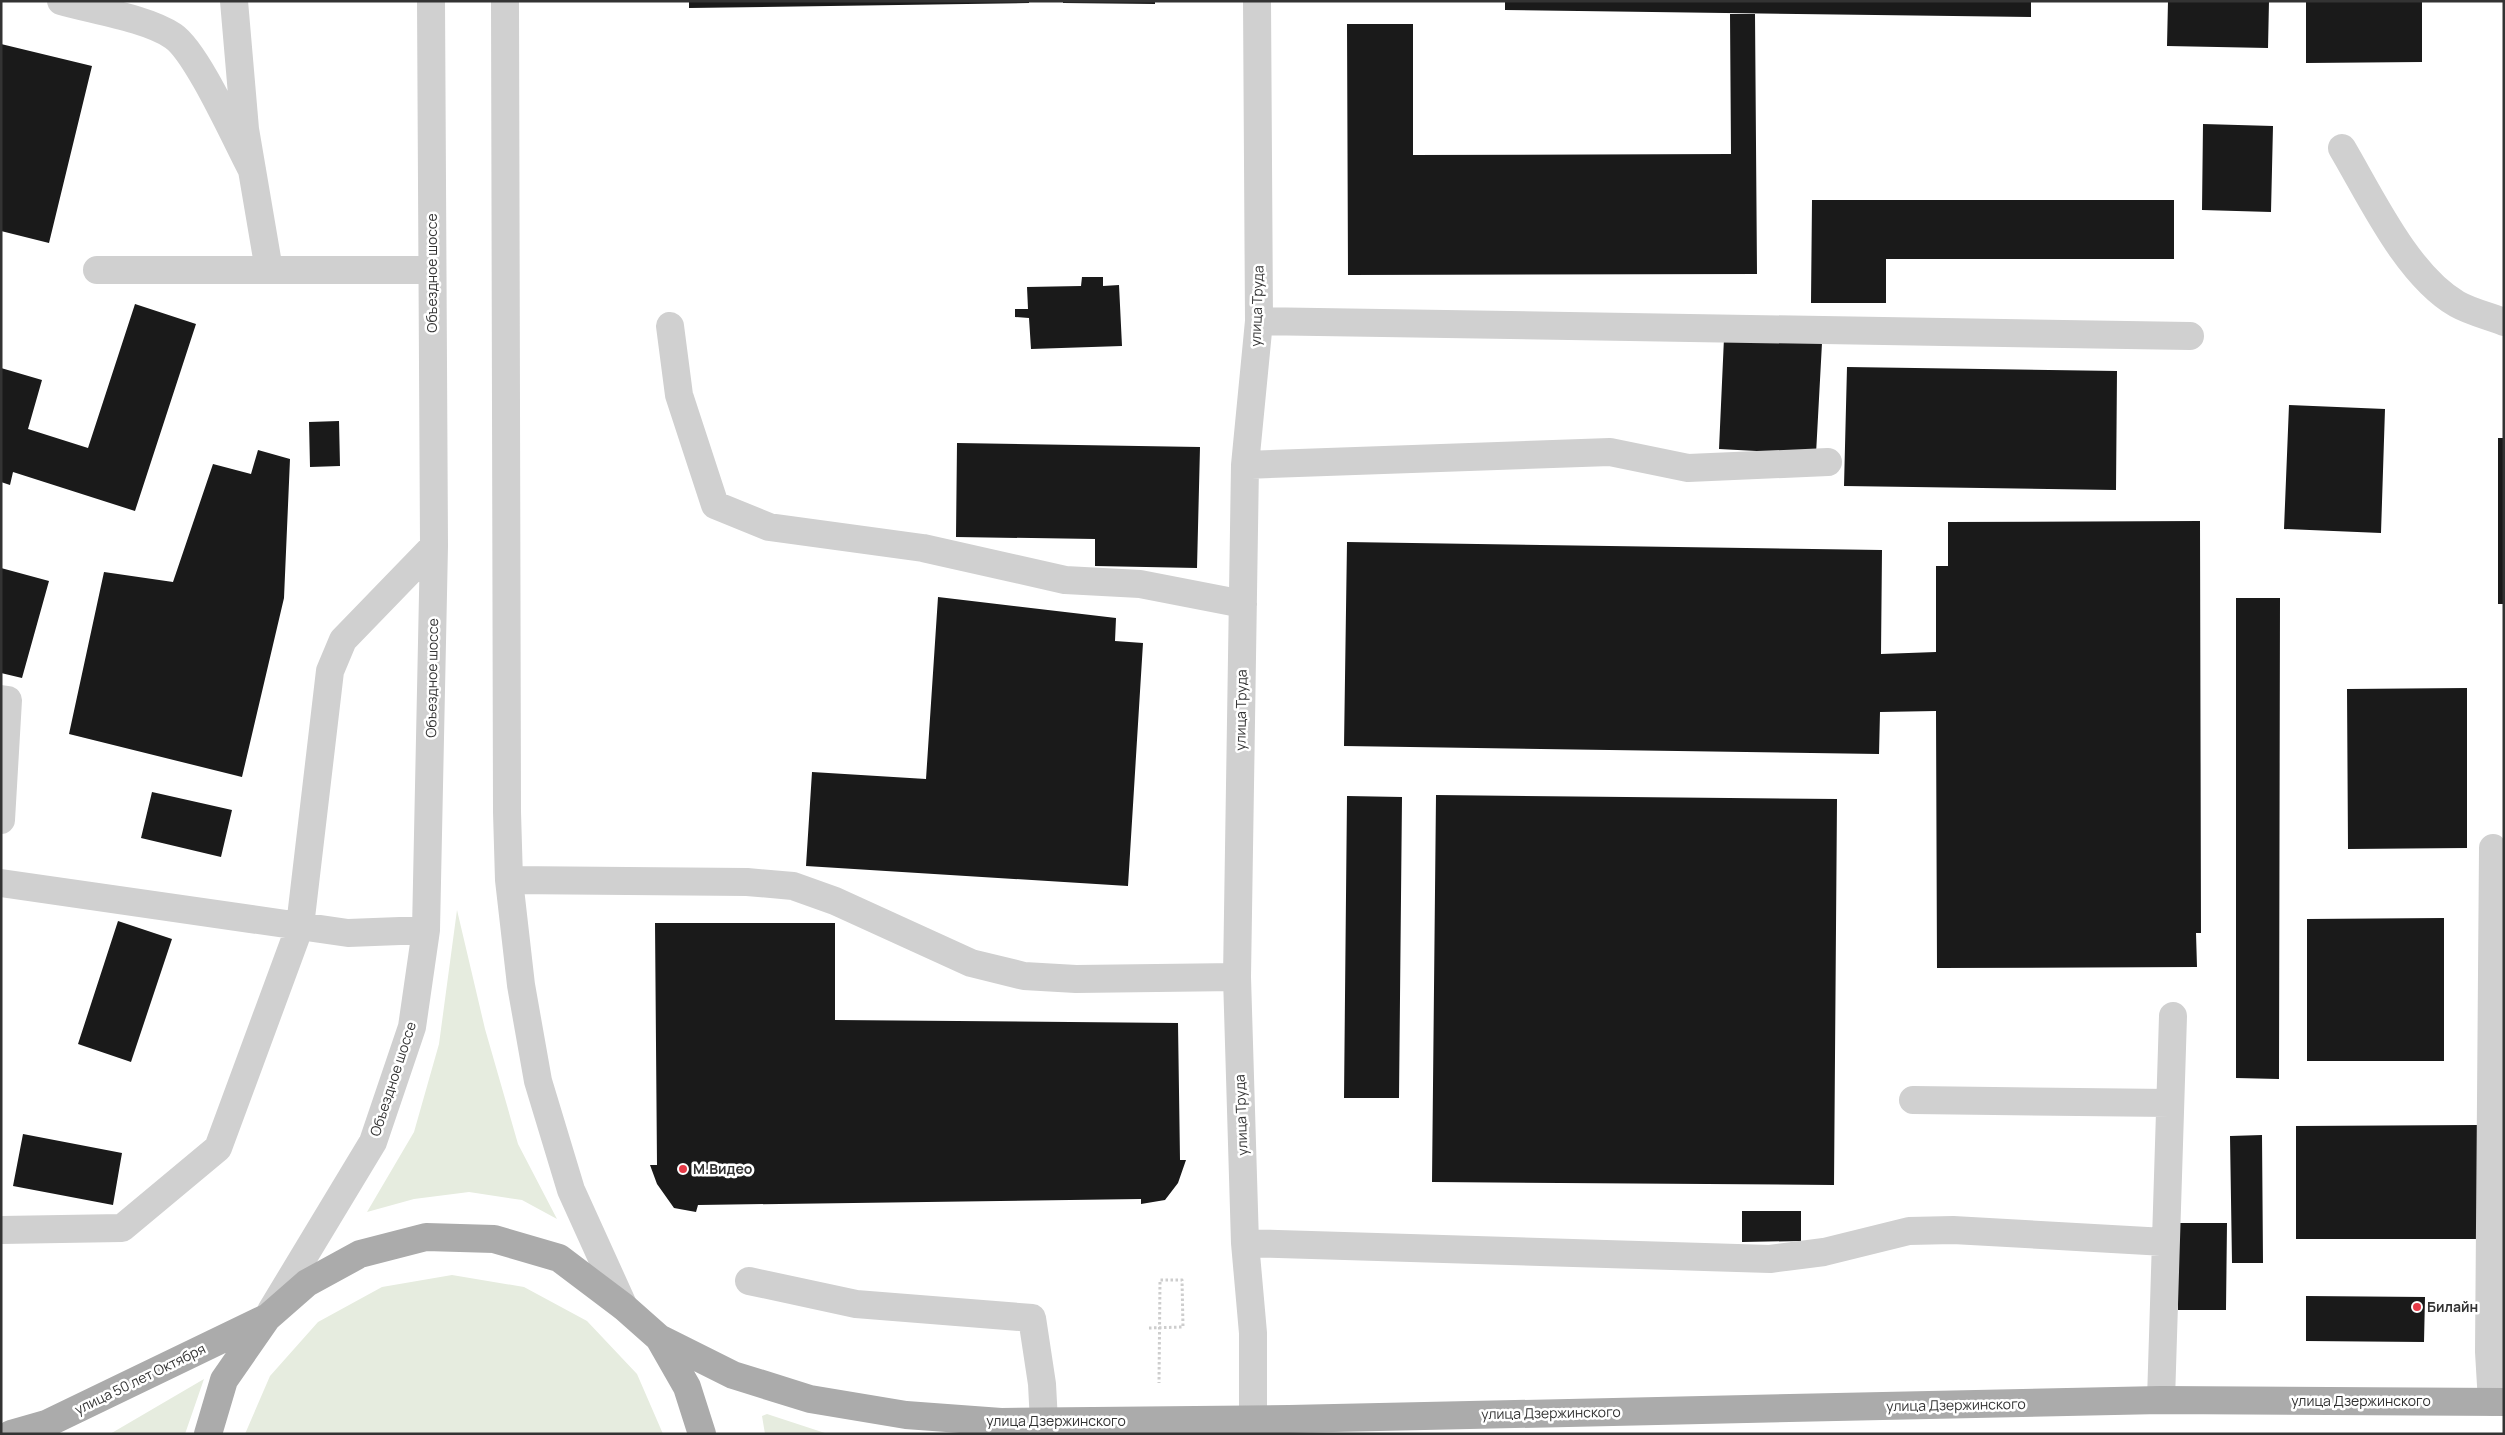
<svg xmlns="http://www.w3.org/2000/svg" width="2505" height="1435" font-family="Manrope,sans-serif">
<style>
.green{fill:#e6ecdf}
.building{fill:#1a1a1a}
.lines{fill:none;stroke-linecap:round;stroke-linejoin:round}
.path{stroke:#cdcdcd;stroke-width:3;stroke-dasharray:2.5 2.5;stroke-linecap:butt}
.minor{stroke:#d0d0d0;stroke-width:28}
.major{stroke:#ababab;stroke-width:28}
.poi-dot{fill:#e63946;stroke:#fff;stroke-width:2}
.labels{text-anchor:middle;stroke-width:5;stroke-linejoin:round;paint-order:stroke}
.street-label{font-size:14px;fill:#333;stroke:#fff}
.poi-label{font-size:14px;font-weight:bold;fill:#333;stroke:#fff;text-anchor:start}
</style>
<rect width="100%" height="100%" fill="#fff"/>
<path class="green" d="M 457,910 L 485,1029 L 518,1144 L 557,1219 L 522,1200 L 469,1192 L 414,1199 L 367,1212 L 414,1132 L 439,1044 Z
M 452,1275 L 524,1287 L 587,1321 L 637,1374 L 663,1434 L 245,1434 L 270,1376 L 318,1322 L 382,1287 Z
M 204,1379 L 185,1434 L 110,1434 Z
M 767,1414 L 828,1434 L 765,1434 L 762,1416 Z"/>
<path class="building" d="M 689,1 L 1029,1 L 1029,3 L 689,8 Z
M 1063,1 L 1155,1 L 1155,4 L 1063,3 Z
M 1505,1 L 2031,1 L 2031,17 L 1505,10 Z
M 2168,1 L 2269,1 L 2268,48 L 2167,46 Z
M 2306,1 L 2422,1 L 2422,62 L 2306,63 Z
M 1730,14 L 1755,14 L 1757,274 L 1348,275 L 1347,24 L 1413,24 L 1413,155 L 1731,154 Z
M 1,44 L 92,66 L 49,243 L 1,231 Z
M 2203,124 L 2273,126 L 2271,212 L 2202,210 Z
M 1812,200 L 2174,200 L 2174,259 L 1886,259 L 1886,303 L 1811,303 Z
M 1082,277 L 1103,277 L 1103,286 L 1119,285 L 1122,346 L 1031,349 L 1029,318 L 1015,317 L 1015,309 L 1028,309 L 1027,287 L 1081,286 Z
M 135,304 L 196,324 L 135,511 L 13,472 L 10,485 L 1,482 L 1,368 L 42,380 L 28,429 L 88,448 Z
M 1724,338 L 1822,343 L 1816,454 L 1719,449 Z
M 1847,367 L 2117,371 L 2116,490 L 1844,486 Z
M 2289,405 L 2385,409 L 2381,533 L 2284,529 Z
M 339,421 L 340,466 L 310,467 L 309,422 Z
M 2498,438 L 2504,438 L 2504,604 L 2498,604 Z
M 957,443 L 1200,447 L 1197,568 L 1095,566 L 1095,539 L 956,537 Z
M 258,450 L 290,459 L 284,598 L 242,777 L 69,734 L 104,572 L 173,582 L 213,464 L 251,474 Z
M 2200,521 L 2201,933 L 2196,933 L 2197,967 L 1937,968 L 1936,711 L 1880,712 L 1879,754 L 1344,746 L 1347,542 L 1882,550 L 1881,654 L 1936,652 L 1936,566 L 1948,566 L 1948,522 Z
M 1,568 L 49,581 L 22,678 L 1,673 Z
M 938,597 L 1116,618 L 1115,641 L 1143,643 L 1128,886 L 806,866 L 812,772 L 926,779 Z
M 2236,598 L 2280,598 L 2279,1079 L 2236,1078 Z
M 2467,688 L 2467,848 L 2348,849 L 2347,689 Z
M 152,792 L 232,810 L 221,857 L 141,838 Z
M 1436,795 L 1837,799 L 1834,1185 L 1432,1182 Z
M 1347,796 L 1402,797 L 1399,1098 L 1344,1098 Z
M 2444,918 L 2444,1061 L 2307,1061 L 2307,919 Z
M 118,921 L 172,939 L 131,1062 L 78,1044 Z
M 655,923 L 835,923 L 835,1020 L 1178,1023 L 1180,1160 L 1186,1160 L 1178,1183 L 1165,1200 L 1141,1204 L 1141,1199 L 698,1205 L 696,1212 L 674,1208 L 657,1184 L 650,1165 L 657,1165 Z
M 2477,1125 L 2477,1239 L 2296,1239 L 2296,1126 Z
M 23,1134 L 122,1153 L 113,1205 L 13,1186 Z
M 2262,1135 L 2263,1263 L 2232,1263 L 2230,1136 Z
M 1742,1211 L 1801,1211 L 1801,1241 L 1742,1242 Z
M 2177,1223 L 2227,1223 L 2226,1310 L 2178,1310 Z
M 2306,1296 L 2425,1297 L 2424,1342 L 2306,1341 Z"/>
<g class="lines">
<path class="path" d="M 1149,1328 L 1183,1327 L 1182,1280 L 1160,1280 L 1159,1383"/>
<path class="minor" d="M 61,1 C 92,10 146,18 173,36 C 197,52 236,140 252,170
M 234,1 L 245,129 L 269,270
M 505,1 L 507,812 L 509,880 L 521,985 L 538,1081 L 571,1190 L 624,1307
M 2342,148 C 2371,197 2407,275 2457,304 C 2471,312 2489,316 2504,322
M 97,270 L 432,270
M 1259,321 L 2190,336
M 670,326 L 679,395 L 715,505 L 769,527 L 923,548 L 1065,580 L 1140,584 L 1243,604
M 1245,465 L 1610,452 L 1688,468 L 1828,462
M 1,699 L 8,700 L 1,820
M 509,880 L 747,882 L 793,886 L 835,901 L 971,963 L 1024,976 L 1076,979 L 1237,977
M 1,883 L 348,933 L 426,930
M 1913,1100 L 2170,1103
M 1,1230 L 122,1228 L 218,1148 L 300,926 L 330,671 L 343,640 L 434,546
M 1245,1243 L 1770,1259 L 1824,1252 L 1909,1231 L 1953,1230 L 2165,1242
M 749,1281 L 856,1304 L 1032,1318 L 1042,1384 L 1044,1422
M 271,1311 L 373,1142 L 412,1027 L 426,930 L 434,546 L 431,1
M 2161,1400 L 2173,1016
M 2492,1402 L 2489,1352 L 2493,848
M 1253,1419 L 1253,1333 L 1245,1243 L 1237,977 L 1245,465 L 1259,321 L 1257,1"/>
<path class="major" d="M 659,1338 L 687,1387 L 702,1434
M 11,1434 L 46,1424 L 266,1318
M 208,1434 L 224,1380 L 267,1318 L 307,1283 L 360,1254 L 426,1237 L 494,1239 L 559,1258 L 624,1307 L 659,1338 L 733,1375 L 810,1399 L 906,1415 L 1001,1422 L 1289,1419 L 2161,1400 L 2504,1402"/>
</g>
<g class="poi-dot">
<circle cx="683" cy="1169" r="5"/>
<circle cx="2417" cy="1307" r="5"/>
</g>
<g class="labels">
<g class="street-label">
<text transform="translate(432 273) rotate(-90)" y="5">Объездное шоссе</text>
<text transform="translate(1257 306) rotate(-88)" y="5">улица Труда</text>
<text transform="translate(432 678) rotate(-89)" y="5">Объездное шоссе</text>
<text transform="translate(1241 710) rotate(-89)" y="5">улица Труда</text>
<text transform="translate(393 1079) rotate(-72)" y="5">Объездное шоссе</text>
<text transform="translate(1241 1115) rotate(-92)" y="5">улица Труда</text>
<text transform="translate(140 1379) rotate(-26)" y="5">улица 50 лет Октября</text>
<text x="2361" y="1406">улица Дзержинского</text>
<text transform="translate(1956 1405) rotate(-1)" y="5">улица Дзержинского</text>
<text transform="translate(1551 1413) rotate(-1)" y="5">улица Дзержинского</text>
<text x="1056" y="1426">улица Дзержинского</text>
</g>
<g class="poi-label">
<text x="693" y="1174">М.Видео</text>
<text x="2427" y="1312">Билайн</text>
</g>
</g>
<rect width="2505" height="1435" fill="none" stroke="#333333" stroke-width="5"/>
</svg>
